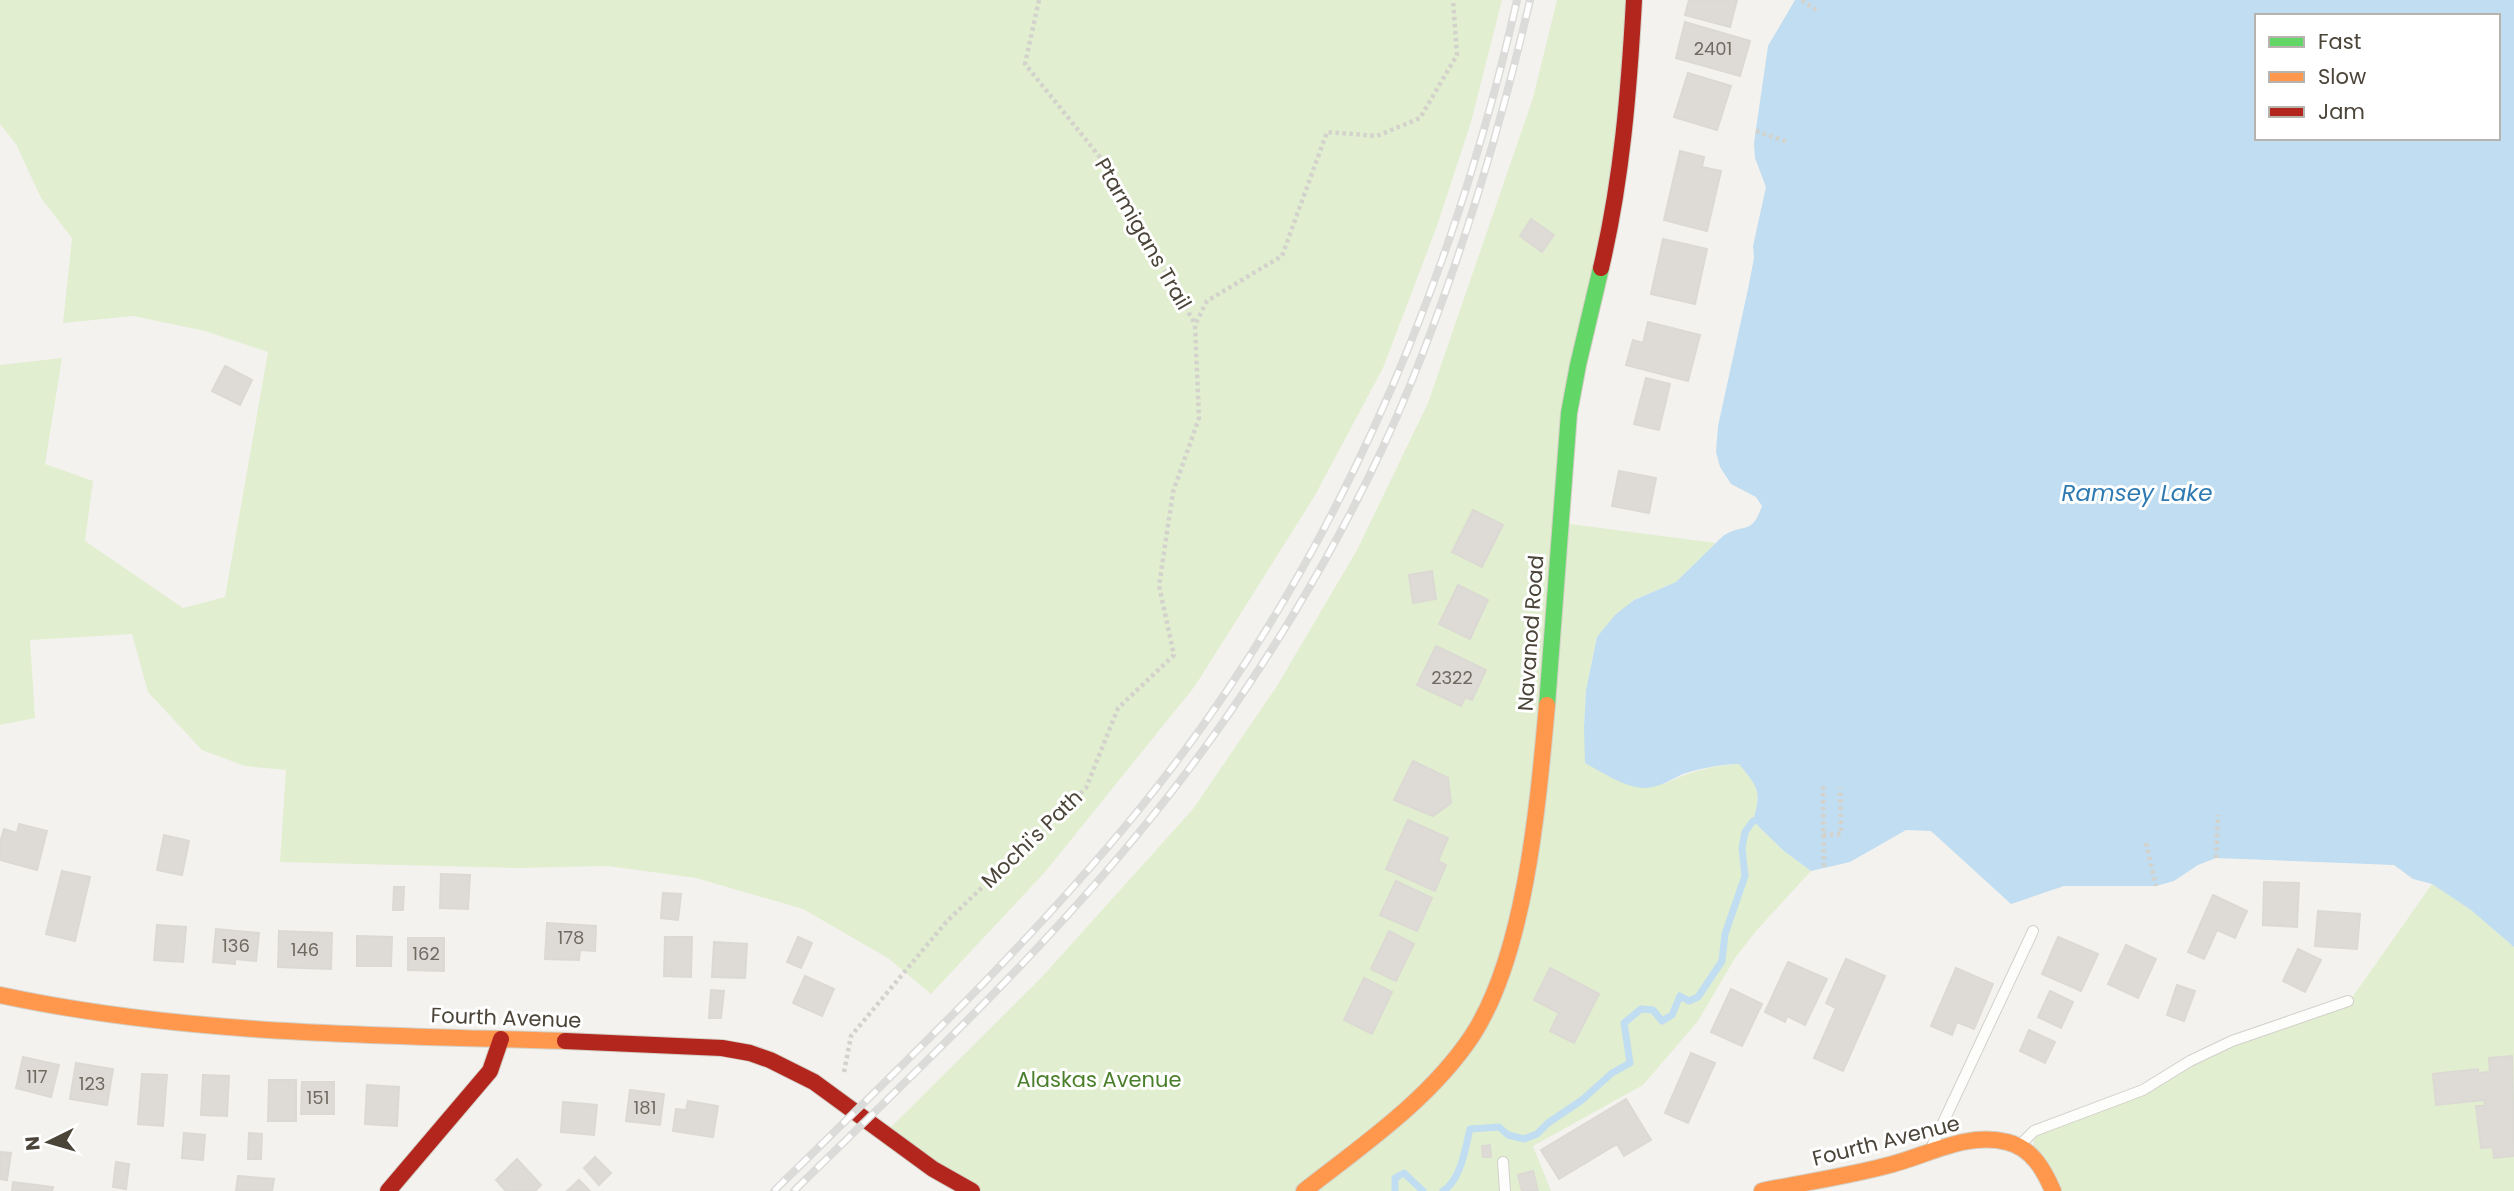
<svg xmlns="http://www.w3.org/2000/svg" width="2514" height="1191" font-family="Poppins,sans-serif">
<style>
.green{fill:#e1eecf}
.water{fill:#c0ddf1;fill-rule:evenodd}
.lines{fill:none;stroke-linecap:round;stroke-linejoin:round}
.stream{stroke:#c0ddf1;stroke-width:7}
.building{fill:#dedbd6;stroke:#dcd9d4;stroke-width:2}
.lane-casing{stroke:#d2d0cb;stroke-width:12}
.fast-casing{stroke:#d3cfc5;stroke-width:18}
.slow-casing{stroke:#d3cfc5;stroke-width:18}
.jam-casing{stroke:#d3cfc5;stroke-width:18}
.path{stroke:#d3d2cc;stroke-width:4.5;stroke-dasharray:3.5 3.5;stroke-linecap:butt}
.lane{stroke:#fdfdfc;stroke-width:10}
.fast{stroke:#63d668;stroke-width:16}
.slow{stroke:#ff974d;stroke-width:16}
.jam{stroke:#b3261e;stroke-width:16}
.rail-casing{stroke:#dbdbda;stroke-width:8}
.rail{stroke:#fff;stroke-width:5;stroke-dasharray:16;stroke-linecap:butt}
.labels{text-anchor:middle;stroke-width:6;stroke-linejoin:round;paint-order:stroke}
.number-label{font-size:18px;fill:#706a61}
.street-label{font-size:21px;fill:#4b4439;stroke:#fff}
.park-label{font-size:21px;fill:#4a7f2a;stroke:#fff}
.water-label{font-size:23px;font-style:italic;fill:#2e7ab2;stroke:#fff}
</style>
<rect width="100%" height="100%" fill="#f4f2ee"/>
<path class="green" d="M 0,0 L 1502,0 L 1471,122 L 1437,226 L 1383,368 L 1314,497 L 1195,686 L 1045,872 L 931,994 L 888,958 L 803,909 L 696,878 L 608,866 L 516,868 L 280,862 L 286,770 L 245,766 L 202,750 L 148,692 L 132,634 L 30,640 L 35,718 L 0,725 L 0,365 L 62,358 L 45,464 L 93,481 L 85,541 L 183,608 L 225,597 L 268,352 L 205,331 L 133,316 L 63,323 L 72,238 L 41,198 L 16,144 L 0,124 Z
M 1557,0 L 1635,0 L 1562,523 L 1716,543 L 1676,582 L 1633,600 L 1597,637 L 1586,690 L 1584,727 L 1664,784 C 1688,772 1713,765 1739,764 C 1758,788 1762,790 1753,821 L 1784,851 L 1811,871 L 1756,931 L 1735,958 L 1698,1021 L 1643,1085 L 1533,1146 L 1551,1191 L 968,1191 L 882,1136 L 1041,978 L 1193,809 L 1277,686 L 1357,550 L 1428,403 L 1533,98 Z
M 2432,884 L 2471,910 L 2514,947 L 2514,1191 L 2051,1191 L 2032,1158 L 2035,1132 L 2098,1108 L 2191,1062 L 2349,1002 Z"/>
<path class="water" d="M 1795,0 L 2514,0 L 2514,947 L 2471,910 L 2432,884 L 2413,879 L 2394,865 L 2216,858 L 2198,865 L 2174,881 L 2156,886 L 2064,886 L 2011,904 L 1931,831 L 1906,830 L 1850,862 L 1811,871 L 1784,851 L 1753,821 C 1762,790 1758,788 1739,764 C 1722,764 1702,768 1686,773 C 1672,778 1660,788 1645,788 C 1625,788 1602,772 1585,763 L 1584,727 L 1586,690 L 1597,637 L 1615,615 L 1634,600 L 1676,582 L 1723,536 C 1744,522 1751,537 1762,506 L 1756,497 L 1731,484 L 1720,467 L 1716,452 L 1718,426 L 1748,289 L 1754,258 L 1753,246 L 1766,187 L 1755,158 L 1754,143 L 1768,46 ZM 2257,16 L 2498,16 L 2498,138 L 2257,138 Z"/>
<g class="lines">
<path class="stream" d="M 1395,1191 L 1395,1178 L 1404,1173 L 1423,1191
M 1443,1191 C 1461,1180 1465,1149 1470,1129 L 1499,1127 L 1508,1135 L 1524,1139 L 1537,1134 L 1548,1123 L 1582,1100 L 1612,1073 L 1630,1063 L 1624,1023 L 1641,1009 L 1653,1010 L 1662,1021 L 1672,1015 L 1680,996 L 1689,1001 L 1698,997 L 1722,961 L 1725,934 L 1745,876 L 1742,848 L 1745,832 L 1753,821"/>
</g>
<path class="building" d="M 1689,0 L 1737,0 L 1730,27 L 1685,15 Z
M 1685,22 L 1750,41 L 1740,76 L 1676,58 Z
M 1688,73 L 1731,86 L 1717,130 L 1674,117 Z
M 1680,151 L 1704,157 L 1702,167 L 1721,171 L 1707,231 L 1664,220 Z
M 1531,219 L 1554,235 L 1542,252 L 1520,236 Z
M 1663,239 L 1707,249 L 1695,304 L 1651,294 Z
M 1648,322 L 1700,335 L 1688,381 L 1626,365 L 1633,340 L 1643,343 Z
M 225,366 L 252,380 L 240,405 L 212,391 Z
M 1646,378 L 1670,384 L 1659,430 L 1634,424 Z
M 1619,471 L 1656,478 L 1649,513 L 1612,506 Z
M 1473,510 L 1503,525 L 1482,567 L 1452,552 Z
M 1432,571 L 1436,599 L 1413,603 L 1409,575 Z
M 1458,585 L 1488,600 L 1470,639 L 1439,624 Z
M 1436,646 L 1486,670 L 1472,700 L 1465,697 L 1461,706 L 1417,685 Z
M 1413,761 L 1448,778 L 1451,803 L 1433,816 L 1394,800 Z
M 1408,820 L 1448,838 L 1438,861 L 1446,865 L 1435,891 L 1386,869 Z
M 19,824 L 47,831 L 37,870 L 0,860 L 0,843 L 4,829 L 17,833 Z
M 164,835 L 189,841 L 182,875 L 157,870 Z
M 62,871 L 90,877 L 75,941 L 46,934 Z
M 441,874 L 470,875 L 468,909 L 440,908 Z
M 1396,881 L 1432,898 L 1417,931 L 1380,915 Z
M 2264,882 L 2299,883 L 2297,927 L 2263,925 Z
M 394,887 L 404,887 L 403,910 L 393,910 Z
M 663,893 L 681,894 L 678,920 L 661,918 Z
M 2213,895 L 2247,911 L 2235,938 L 2217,930 L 2204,959 L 2188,952 Z
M 2318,911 L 2360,914 L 2357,949 L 2315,946 Z
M 547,923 L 596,926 L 595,951 L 580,950 L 579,960 L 545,959 Z
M 157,925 L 186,927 L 183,962 L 154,960 Z
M 216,929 L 259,933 L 256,961 L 235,959 L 235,964 L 213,962 Z
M 279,931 L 332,933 L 331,969 L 278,967 Z
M 1389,931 L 1414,944 L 1396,981 L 1371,969 Z
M 357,936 L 392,937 L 391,966 L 357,966 Z
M 665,937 L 692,937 L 691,977 L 664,976 Z
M 798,937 L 812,943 L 801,968 L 787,962 Z
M 2058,937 L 2098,954 L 2081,991 L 2042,974 Z
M 408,938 L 444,938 L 444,971 L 408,970 Z
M 714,942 L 747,944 L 745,978 L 712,977 Z
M 2126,945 L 2156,959 L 2138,998 L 2108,984 Z
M 2298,949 L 2321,960 L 2305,992 L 2283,981 Z
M 1846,959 L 1885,976 L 1843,1071 L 1814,1058 L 1836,1008 L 1826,1003 Z
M 1788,962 L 1827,979 L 1805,1025 L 1787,1016 L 1785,1022 L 1765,1012 Z
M 1550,968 L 1599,994 L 1574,1043 L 1550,1031 L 1559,1013 L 1534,1000 Z
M 1956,968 L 1993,984 L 1974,1029 L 1957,1022 L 1952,1035 L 1931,1026 Z
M 805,976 L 834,989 L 822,1016 L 793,1003 Z
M 1364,978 L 1392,992 L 1372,1034 L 1344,1020 Z
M 2177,985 L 2195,991 L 2184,1021 L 2167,1015 Z
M 1731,989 L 1762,1004 L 1742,1046 L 1711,1032 Z
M 711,990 L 724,991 L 721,1018 L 709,1018 Z
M 2050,991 L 2073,1002 L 2061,1028 L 2038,1017 Z
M 2029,1030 L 2055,1042 L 2045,1063 L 2020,1051 Z
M 1691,1053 L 1715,1063 L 1688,1123 L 1665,1113 Z
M 2512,1056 L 2514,1156 L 2494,1158 L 2493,1147 L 2481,1148 L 2476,1106 L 2485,1106 L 2484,1100 L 2436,1105 L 2433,1074 L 2478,1069 L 2478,1073 L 2490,1072 L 2489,1058 Z
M 23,1057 L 59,1065 L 51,1097 L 16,1088 Z
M 76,1063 L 113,1069 L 107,1105 L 70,1099 Z
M 142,1074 L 167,1075 L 163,1126 L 138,1124 Z
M 203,1075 L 229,1076 L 227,1116 L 201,1115 Z
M 269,1080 L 296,1080 L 296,1121 L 268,1121 Z
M 302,1082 L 334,1082 L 334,1114 L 301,1114 Z
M 367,1085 L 399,1087 L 397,1126 L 365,1124 Z
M 630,1090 L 664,1094 L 660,1125 L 626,1121 Z
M 1626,1099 L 1651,1140 L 1624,1156 L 1617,1144 L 1559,1179 L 1541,1150 Z
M 688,1101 L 718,1106 L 713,1137 L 673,1131 L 676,1109 L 686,1110 Z
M 563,1102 L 597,1105 L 594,1135 L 561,1132 Z
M 184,1133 L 205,1135 L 203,1160 L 182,1158 Z
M 249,1133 L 262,1134 L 261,1159 L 248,1159 Z
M 1490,1145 L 1491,1157 L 1483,1157 L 1482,1146 Z
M 0,1152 L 11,1153 L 7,1180 L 0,1179 Z
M 595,1157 L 611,1173 L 599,1185 L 584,1168 Z
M 517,1159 L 541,1185 L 535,1191 L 506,1191 L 496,1180 Z
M 116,1162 L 129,1164 L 126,1189 L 113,1187 Z
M 1533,1171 L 1538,1191 L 1522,1191 L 1518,1175 Z
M 238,1176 L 274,1179 L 272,1191 L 236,1191 Z
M 579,1180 L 590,1191 L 567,1191 Z
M 13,1182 L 53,1187 L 52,1191 L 12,1191 Z"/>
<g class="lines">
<g class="lane-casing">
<path id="lane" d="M 2022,1143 L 2034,1131 L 2143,1090 L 2190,1061 L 2232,1041 L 2348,1001
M 1933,1144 L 2033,931
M 1503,1162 L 1505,1191"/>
</g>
<g class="fast-casing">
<path id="fast" d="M 1547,705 L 1569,413 L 1578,365 L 1601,268"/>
</g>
<g class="slow-casing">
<path id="slow" d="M 0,995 C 186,1035 376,1035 565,1041
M 1304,1191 C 1363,1145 1430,1099 1472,1036 C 1526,953 1538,803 1547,705
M 1762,1191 C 1806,1182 1850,1176 1893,1164 C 1930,1154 1968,1132 2007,1142 C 2032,1148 2044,1170 2053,1191"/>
</g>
<g class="jam-casing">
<path id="jam" d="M 1601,268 C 1622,179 1629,90 1634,0
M 565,1041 L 722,1048 L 750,1053 L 770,1060 L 814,1082 L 933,1169 L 972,1191
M 388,1191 L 490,1071 L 501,1039"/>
</g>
<path class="path" d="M 1039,0 L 1025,64 L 1103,161 L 1195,324
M 1802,0 L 1816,10
M 1756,131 L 1788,142
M 1823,786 L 1824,868
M 1823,835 L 1841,834 L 1840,788
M 2146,843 L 2156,886
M 2216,858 L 2218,815
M 844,1072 L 851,1036 L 947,921 L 1086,788 L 1118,708 L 1174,655 L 1159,586 L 1173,492 L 1199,418 L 1195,325 L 1207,301 L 1282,256 L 1327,132 L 1377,136 L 1420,118 L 1457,55 L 1453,0"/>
<use href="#lane" class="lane"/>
<use href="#fast" class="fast"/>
<use href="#slow" class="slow"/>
<use href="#jam" class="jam"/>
<g class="rail-casing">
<path id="rail" d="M 774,1191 C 898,1069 1026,948 1137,812 C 1327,579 1451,293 1517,0
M 794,1191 C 915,1072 1039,956 1146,824 C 1250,697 1349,535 1411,383 C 1461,259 1500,130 1530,0"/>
</g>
<use href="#rail" class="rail"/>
</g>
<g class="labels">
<g class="number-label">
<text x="1713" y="55">2401</text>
<text x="1452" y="684">2322</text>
<text x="571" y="944">178</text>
<text x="236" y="952">136</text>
<text x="305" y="956">146</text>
<text x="426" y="960">162</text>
<text x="37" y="1083">117</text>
<text x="92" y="1090">123</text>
<text x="318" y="1104">151</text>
<text x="645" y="1114">181</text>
</g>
<g class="street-label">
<text transform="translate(1143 234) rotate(60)" y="7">Ptarmigans Trail</text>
<text transform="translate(1531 633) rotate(-86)" y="7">Navanod Road</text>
<text transform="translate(1032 839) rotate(-44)" y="7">Mochi's Path</text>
<text transform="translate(506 1018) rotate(2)" y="7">Fourth Avenue</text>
<text transform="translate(1886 1141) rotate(-14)" y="7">Fourth Avenue</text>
</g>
<g class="park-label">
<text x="1099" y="1087">Alaskas Avenue</text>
</g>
<g class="water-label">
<text x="2137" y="501">Ramsey Lake</text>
</g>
</g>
<rect x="2255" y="14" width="245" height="126" fill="#ffffff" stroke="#b7b4b0" stroke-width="2"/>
<rect x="2269" y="37" width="35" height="10" fill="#63d668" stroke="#b7b4b0" stroke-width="2"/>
<text x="2318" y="49" font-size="21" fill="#4b4439">Fast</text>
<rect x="2269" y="72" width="35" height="10" fill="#ff974d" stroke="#b7b4b0" stroke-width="2"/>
<text x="2318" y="84" font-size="21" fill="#4b4439">Slow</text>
<rect x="2269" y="107" width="35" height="10" fill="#b3261e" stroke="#b7b4b0" stroke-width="2"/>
<text x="2318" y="119" font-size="21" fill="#4b4439">Jam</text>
<g transform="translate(49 1142) rotate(265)" stroke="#ffffff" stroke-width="5" paint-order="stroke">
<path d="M0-5L12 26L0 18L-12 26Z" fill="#4b4439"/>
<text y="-10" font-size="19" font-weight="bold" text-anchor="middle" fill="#4b4439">N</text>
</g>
</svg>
